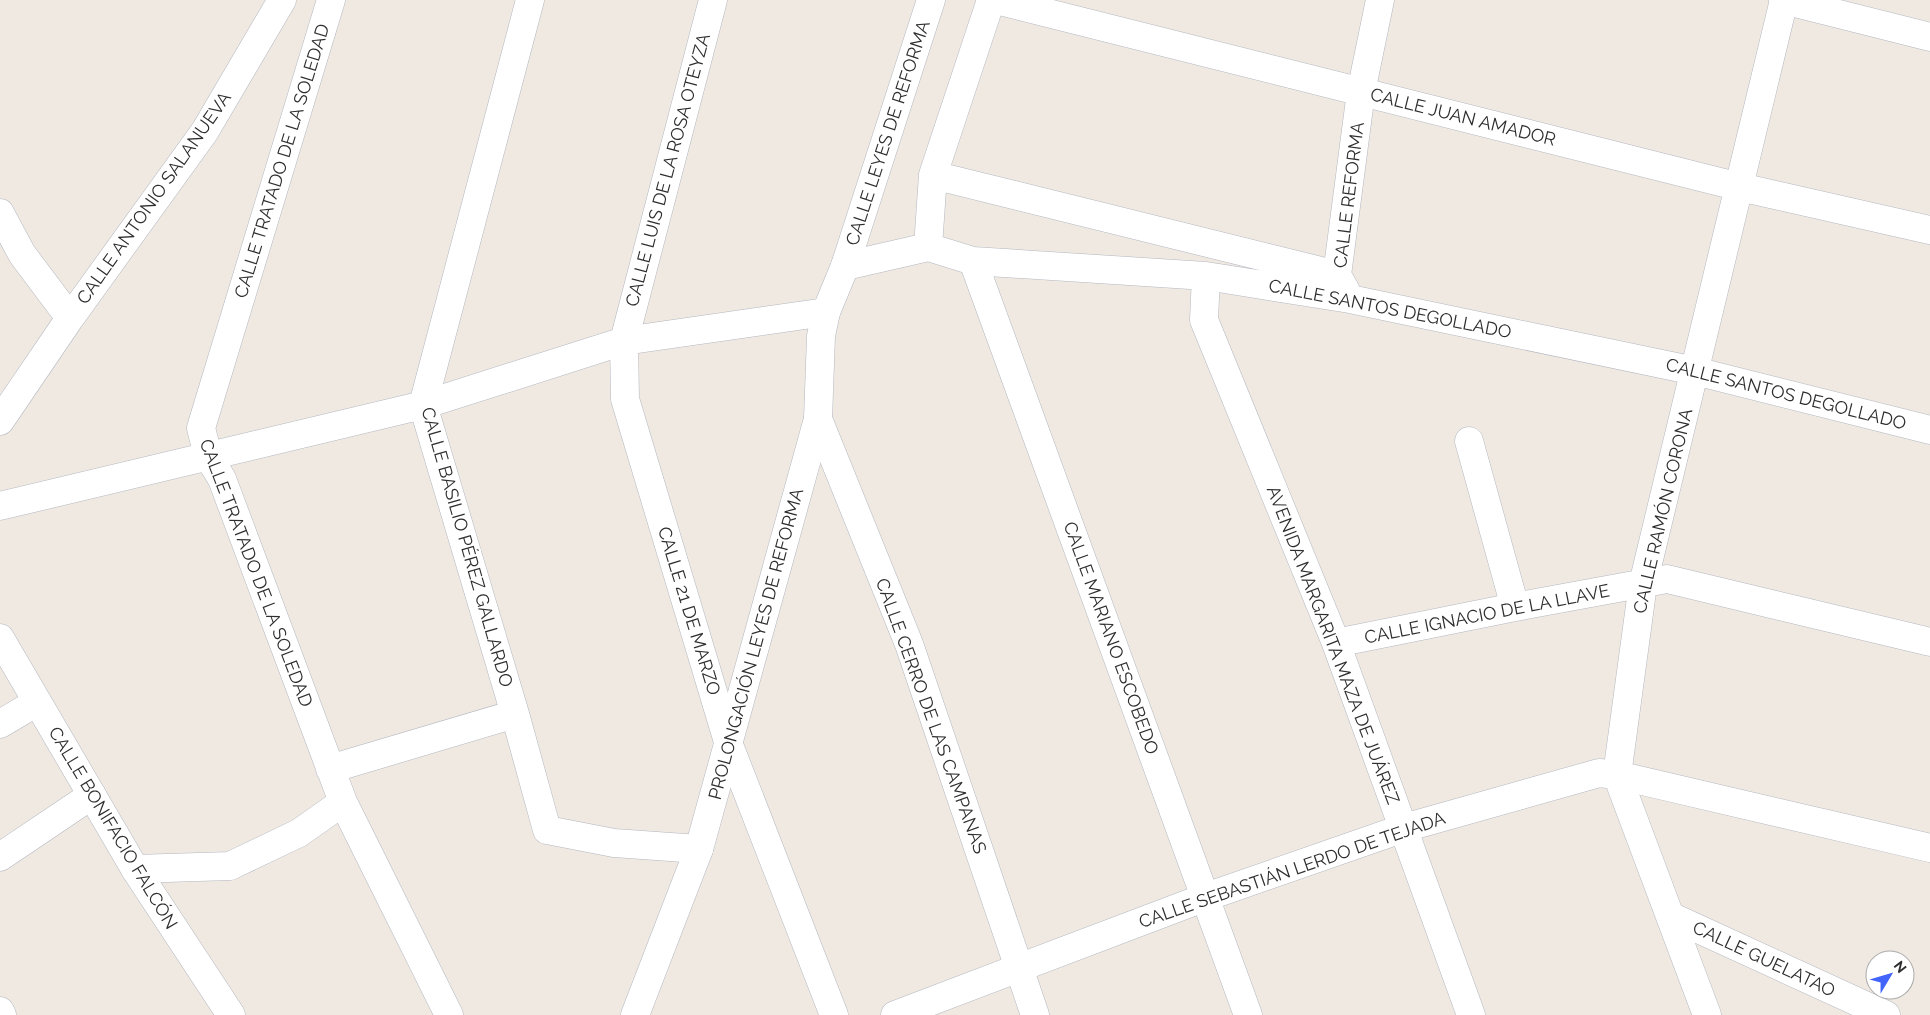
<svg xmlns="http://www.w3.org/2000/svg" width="1930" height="1015" font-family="Raleway,sans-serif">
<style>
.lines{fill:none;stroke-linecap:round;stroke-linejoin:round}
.minor-casing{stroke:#b4b7c1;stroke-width:29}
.tertiary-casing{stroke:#b4b7c1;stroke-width:29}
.minor{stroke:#fff;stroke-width:28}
.tertiary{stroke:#fff;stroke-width:28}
.labels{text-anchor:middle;stroke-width:4;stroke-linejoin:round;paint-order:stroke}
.street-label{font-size:18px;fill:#2e2e2e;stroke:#fff}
</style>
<rect width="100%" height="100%" fill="#efe9e1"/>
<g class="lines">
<g class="minor-casing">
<path id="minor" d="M 331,0 L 201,428 L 208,456 L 222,479 L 343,802 L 449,1015
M 530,0 L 423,405 L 515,714 L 547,830 L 614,843 L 699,849
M 713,0 L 624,341 L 625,399 L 729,745 L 834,1015
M 996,0 L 1740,187 L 1930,230
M 1783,0 L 1930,37
M 933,175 L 1337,275
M 0,213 L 22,254 L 70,318 L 0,421
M 928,247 L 933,175 L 991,0
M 973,261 L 1248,1015
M 845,266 L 928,247 L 973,261 L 1206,276 L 1350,299 L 1695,371 L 1930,430
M 1206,276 L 1204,320 L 1336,643 L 1471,1015
M 1346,291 L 1337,275 L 1361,92 L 1380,0
M 70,318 L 205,131 L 282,0
M 818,419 L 909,644 L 1035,1015
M 1469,441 L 1515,607
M 0,506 L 423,405 L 624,341 L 826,312
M 1336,643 L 1515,607 L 1667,579 L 1930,642
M 0,724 L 37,702
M 330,769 L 515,714
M 0,857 L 92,795
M 135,869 L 230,866 L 299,833 L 343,802
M 1670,916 L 1886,1015
M 0,1011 L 2,1015
M 895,1015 L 1206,897 L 1404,828 L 1599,773 L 1617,775 L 1930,848
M 1707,1015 L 1617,775 L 1643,584 L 1784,0"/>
</g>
<g class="tertiary-casing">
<path id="tertiary" d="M 0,638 L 135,869 L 231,1015
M 635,1015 L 699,849 L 818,419 L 821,336 L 826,312 L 845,266 L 931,0"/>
</g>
<use href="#minor" class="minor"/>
<use href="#tertiary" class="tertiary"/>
</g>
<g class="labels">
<g class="street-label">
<text transform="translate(1463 117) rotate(14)" y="6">CALLE JUAN AMADOR</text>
<text transform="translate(888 133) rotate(-72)" y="6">CALLE LEYES DE REFORMA</text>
<text transform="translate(282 161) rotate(-73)" y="6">CALLE TRATADO DE LA SOLEDAD</text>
<text transform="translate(668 170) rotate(-75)" y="6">CALLE LUIS DE LA ROSA OTEYZA</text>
<text transform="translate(1349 195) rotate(-83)" y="6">CALLE REFORMA</text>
<text transform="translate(154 198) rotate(-55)" y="6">CALLE ANTONIO SALANUEVA</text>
<text transform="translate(1390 309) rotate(11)" y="6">CALLE SANTOS DEGOLLADO</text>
<text transform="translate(1786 394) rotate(14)" y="6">CALLE SANTOS DEGOLLADO</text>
<text transform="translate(1663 511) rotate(-77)" y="6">CALLE RAMÓN CORONA</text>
<text transform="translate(467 547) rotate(74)" y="6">CALLE BASILIO PÉREZ GALLARDO</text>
<text transform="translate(256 573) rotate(69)" y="6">CALLE TRATADO DE LA SOLEDAD</text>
<text transform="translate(689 611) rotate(73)" y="6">CALLE 21 DE MARZO</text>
<text transform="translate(1487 614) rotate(-11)" y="6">CALLE IGNACIO DE LA LLAVE</text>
<text transform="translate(1111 638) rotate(70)" y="6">CALLE MARIANO ESCOBEDO</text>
<text transform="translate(756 644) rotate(-75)" y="6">PROLONGACIÓN LEYES DE REFORMA</text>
<text transform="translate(1333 645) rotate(69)" y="6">AVENIDA MARGARITA MAZA DE JUÁREZ</text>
<text transform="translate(931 716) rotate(70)" y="6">CALLE CERRO DE LAS CAMPANAS</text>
<text transform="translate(113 828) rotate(59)" y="6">CALLE BONIFACIO FALCÓN</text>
<text transform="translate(1292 870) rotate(-19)" y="6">CALLE SEBASTIÁN LERDO DE TEJADA</text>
<text transform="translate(1764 959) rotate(25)" y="6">CALLE GUELATAO</text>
</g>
</g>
<g transform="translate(1890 975) rotate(52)"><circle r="24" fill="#ffffff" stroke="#ababab"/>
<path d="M0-4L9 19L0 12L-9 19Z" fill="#4264fb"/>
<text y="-8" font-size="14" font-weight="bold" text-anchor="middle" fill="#2e2e2e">N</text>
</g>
</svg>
